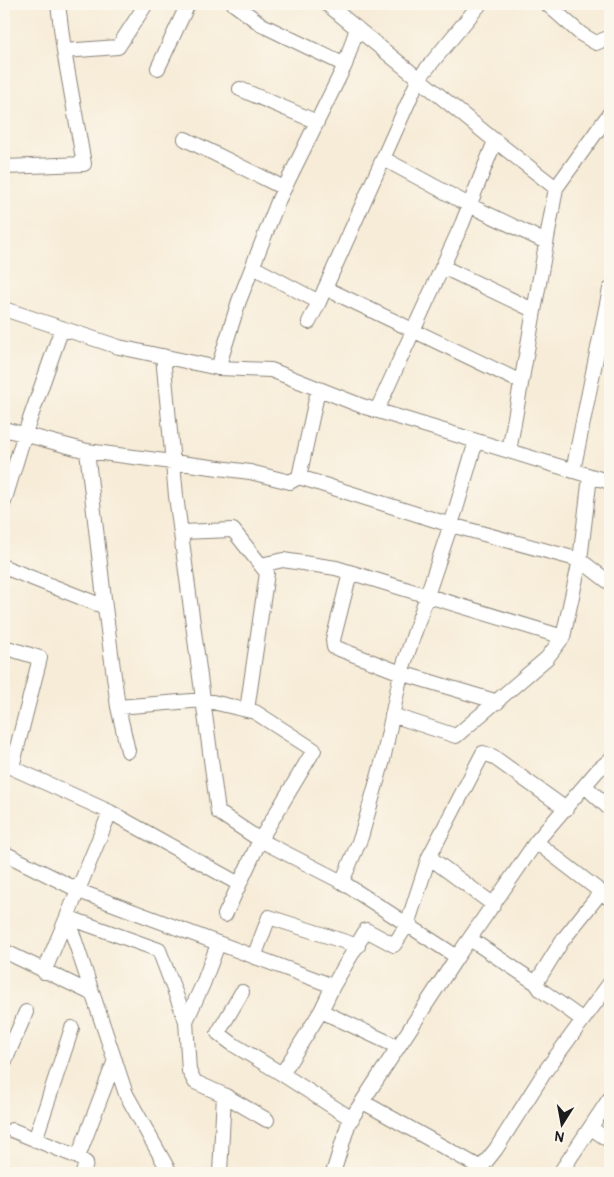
<svg xmlns="http://www.w3.org/2000/svg" width="614" height="1177" font-family="Pangolin,sans-serif">
<style>
.lines{fill:none;stroke-linecap:round;stroke-linejoin:round}
.minor-casing{stroke:#8a847a;stroke-width:16}
.minor{stroke:#fff;stroke-width:14}
</style>
<rect width="100%" height="100%" fill="#fbf7ec"/>
<filter id="ink" filterUnits="userSpaceOnUse"><feTurbulence type="fractalNoise" baseFrequency=".02" numOctaves="2"/><feDisplacementMap in="SourceGraphic" scale="10" xChannelSelector="R" yChannelSelector="G"/><feConvolveMatrix kernelMatrix="1 2 1 2 8 2 1 2 1" color-interpolation-filters="sRGB"/></filter>
<filter id="wash" filterUnits="userSpaceOnUse"><feTurbulence type="fractalNoise" baseFrequency=".0096" numOctaves="4" result="noise"/><feDisplacementMap in="SourceGraphic" scale="20" xChannelSelector="R" yChannelSelector="G"/><feGaussianBlur stdDeviation="1.12" result="paint"/><feColorMatrix in="noise" values="0 0 0 0 0 0 0 0 0 0 0 0 0 0 0 0 0 1.4 0 .05"/><feComposite in="paint" operator="in"/></filter>
<g filter="url(#wash)">
<rect width="100%" height="100%" fill="#f7ecd8"/>
</g>
<g filter="url(#ink)">
<g class="lines">
<g class="minor-casing">
<path id="minor" d="M 58,4 L 64,51
M 327,4 L 489,136 L 556,188 L 509,451
M 547,4 L 581,34 L 596,43 L 610,37
M 345,65 L 357,28
M 158,68 L 188,4
M 240,89 L 317,122
M 185,139 L 284,188
M 384,159 L 469,205 L 546,242
M 4,167 L 84,164 L 64,51 L 118,47 L 146,4
M 556,188 L 610,113
M 253,267 L 319,302 L 419,78 L 480,4
M 443,267 L 533,310
M 325,288 L 521,382
M 4,309 L 119,347 L 218,368 L 271,370 L 362,406 L 610,482
M 309,322 L 319,302
M 163,356 L 176,496 L 218,812 L 260,840 L 342,882 L 457,957
M 218,368 L 239,301 L 279,199 L 345,65 L 262,25 L 234,4
M 377,410 L 462,224 L 495,141
M 4,429 L 87,451
M 573,471 L 610,289
M 299,477 L 318,390
M 4,502 L 24,436 L 62,328
M 181,532 L 233,530 L 267,573 L 247,710
M 261,565 L 283,560 L 336,568 L 563,637 L 580,560 L 590,476
M 4,567 L 105,607 L 118,707 L 204,700 L 255,712 L 314,750 L 260,840 L 225,915
M 350,573 L 333,640 L 334,647 L 401,673 L 498,702
M 105,607 L 87,451 L 250,472 L 290,482 L 299,477 L 451,525 L 580,560 L 610,583
M 4,647 L 40,658 L 12,767
M 118,707 L 128,751
M 392,715 L 456,736 L 547,658 L 563,637
M 4,764 L 110,812 L 239,884
M 585,786 L 610,809
M 110,812 L 67,917 L 126,1094 L 170,1173
M 536,842 L 598,770 L 610,760
M 4,853 L 84,893 L 333,986 L 321,1011 L 398,1047
M 429,857 L 494,905
M 342,882 L 361,837 L 383,760 L 401,673 L 456,509 L 476,441
M 470,939 L 536,983 L 541,990 L 583,1020
M 4,951 L 93,994
M 254,957 L 269,917 L 358,946
M 44,972 L 67,917 L 159,950 L 186,1021 L 189,1071 L 195,1082 L 224,1095 L 220,1173
M 536,983 L 562,941 L 601,892
M 333,986 L 366,930 L 394,945 L 407,925 L 429,857 L 483,753 L 492,756 L 566,809
M 242,992 L 218,1033 L 234,1045 L 282,1074
M 321,1011 L 282,1074 L 352,1119
M 186,1021 L 203,984 L 218,944
M 4,1063 L 26,1012
M 224,1095 L 267,1120
M 363,1102 L 481,1168
M 591,1128 L 610,1141
M 12,1130 L 78,1157 L 86,1163 L 83,1173
M 35,1140 L 72,1028
M 78,1157 L 115,1060
M 333,1173 L 349,1122 L 457,957 L 536,842 L 610,899
M 477,1173 L 496,1149 L 546,1070 L 610,983
M 560,1173 L 610,1098"/>
</g>
<use href="#minor" class="minor"/>
</g>
</g>
<rect width="614" height="1177" fill="none" stroke="#fbf7ec" stroke-width="20"/>
<g transform="translate(562 1124) rotate(191)" stroke="#fbf7ec" stroke-width="4" paint-order="stroke">
<path d="M0-4L9 19L0 12L-9 19Z" fill="#1c1c1c"/>
<text y="-8" font-size="14" font-weight="bold" text-anchor="middle" fill="#1c1c1c">N</text>
</g>
</svg>
